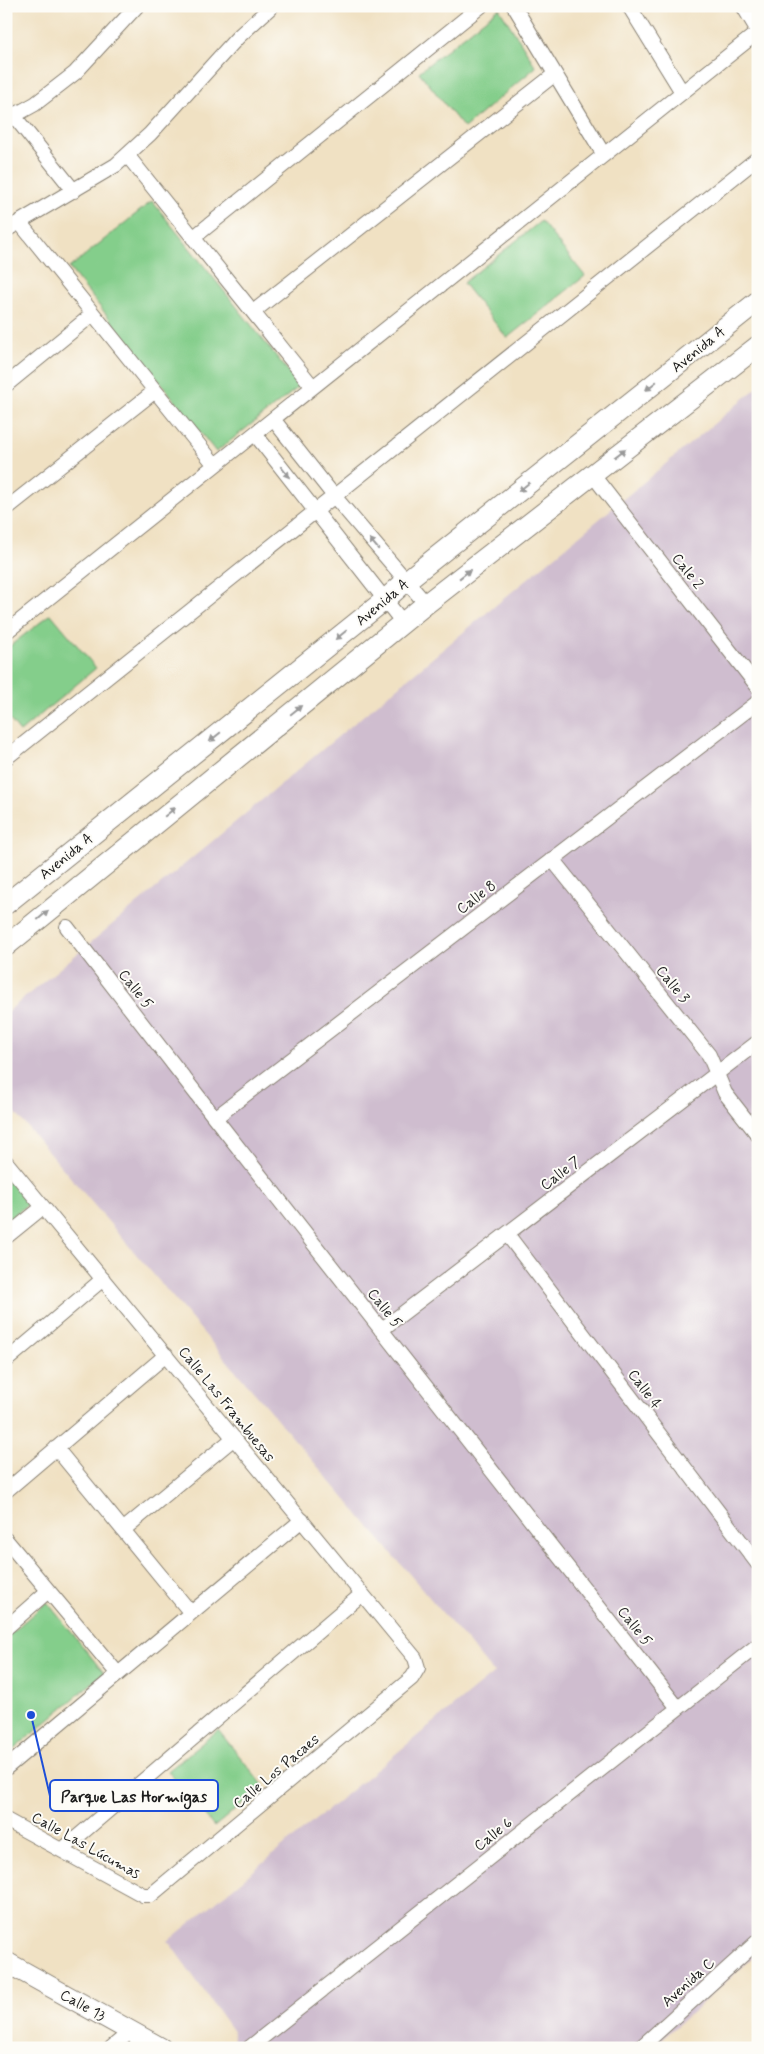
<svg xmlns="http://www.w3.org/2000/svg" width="764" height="2054" font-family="Mynerve,sans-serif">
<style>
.industrial{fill:#cfbdcf}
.green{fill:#84ce8b;stroke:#507554}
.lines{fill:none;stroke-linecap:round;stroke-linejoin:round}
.street-casing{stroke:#867e70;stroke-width:16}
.secondary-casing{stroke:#867e70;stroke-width:22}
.street{stroke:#fff;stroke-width:14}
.secondary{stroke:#fff;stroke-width:20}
.oneway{fill:#999}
.labels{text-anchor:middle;stroke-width:4;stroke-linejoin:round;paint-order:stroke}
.street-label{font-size:15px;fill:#1c1c1c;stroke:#fdfcf7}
.leader{fill:none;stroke:#1d4ed8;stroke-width:2}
.callout-dot{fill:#1d4ed8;stroke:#fdfcf7;stroke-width:2}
.callout{fill:#fdfcf7;stroke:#1d4ed8;stroke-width:2}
.callout-label{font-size:16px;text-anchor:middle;font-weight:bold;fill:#1c1c1c}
</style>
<rect width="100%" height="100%" fill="#fdfcf7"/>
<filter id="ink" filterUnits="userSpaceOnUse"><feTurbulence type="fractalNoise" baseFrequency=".02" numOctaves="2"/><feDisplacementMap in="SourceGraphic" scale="10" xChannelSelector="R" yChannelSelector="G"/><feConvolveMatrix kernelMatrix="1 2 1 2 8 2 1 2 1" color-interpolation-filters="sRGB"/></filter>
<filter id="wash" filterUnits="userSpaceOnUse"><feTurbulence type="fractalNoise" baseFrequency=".0096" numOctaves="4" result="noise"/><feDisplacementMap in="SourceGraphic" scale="20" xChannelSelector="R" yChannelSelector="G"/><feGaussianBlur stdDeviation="1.12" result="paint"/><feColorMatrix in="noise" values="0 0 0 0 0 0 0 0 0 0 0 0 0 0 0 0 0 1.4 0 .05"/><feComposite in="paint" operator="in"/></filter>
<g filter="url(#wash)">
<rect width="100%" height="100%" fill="#f0e1c3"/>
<path class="industrial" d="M 758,387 L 758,1953 L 652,2048 L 233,2048 L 234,2033 L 168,1941 L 494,1673 L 6,1102 L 6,1013 Z"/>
<path class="green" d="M 499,8 L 536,67 L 464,128 L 419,72 Z
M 152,201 L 300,386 L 216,452 L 69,268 Z
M 541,221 L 585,276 L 507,338 L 463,283 Z
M 51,614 L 96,668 L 20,732 L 6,715 L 6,649 Z
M 6,1175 L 29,1203 L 6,1222 Z
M 47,1602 L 104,1673 L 6,1756 L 6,1637 Z
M 218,1730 L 264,1786 L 214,1827 L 168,1771 Z"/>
</g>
<g filter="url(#ink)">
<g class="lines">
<g class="street-casing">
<path id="street" d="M 514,6 L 604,155
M 629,6 L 682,92
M 743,6 L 758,31
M 6,106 L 74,191
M 6,120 L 35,104 L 75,73 L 137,6
M 127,155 L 313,387
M 20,223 L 215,465
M 6,230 L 116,165 L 150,134 L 238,37 L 272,6
M 193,238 L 481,6
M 253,312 L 555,74
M 6,385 L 93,314
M 273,419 L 334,496 L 426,604
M 255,434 L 404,624
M 592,474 L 758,687
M 6,509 L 155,391
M 6,632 L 758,32
M 6,758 L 758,158
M 552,859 L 709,1055 L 725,1093 L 758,1135
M 67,927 L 215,1118 L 678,1708
M 215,1118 L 758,702
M 6,1162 L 415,1658 L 418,1668 L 412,1678 L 151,1895 L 143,1895 L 6,1820
M 507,1234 L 758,1564
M 6,1237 L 43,1207
M 381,1330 L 758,1042
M 6,1361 L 103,1279
M 56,1448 L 191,1613
M 6,1491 L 166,1355
M 123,1530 L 234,1438
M 6,1540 L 118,1674
M 6,1628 L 48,1591
M 6,1768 L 302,1520
M 62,1850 L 362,1594
M 111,2048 L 130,2032
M 249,2048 L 758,1645
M 640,2048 L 758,1941"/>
</g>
<g class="secondary-casing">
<path id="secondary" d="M 6,904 L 386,599 L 406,581 L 758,301
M 6,946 L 426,604 L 758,346
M 6,1962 L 161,2048"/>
</g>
<use href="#street" class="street"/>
<use href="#secondary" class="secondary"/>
</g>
<defs><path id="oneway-solid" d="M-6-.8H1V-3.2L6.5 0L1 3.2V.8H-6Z" transform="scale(1.25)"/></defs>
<g class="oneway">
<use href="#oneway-solid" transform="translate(651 386) rotate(141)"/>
<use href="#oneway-solid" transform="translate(620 453) rotate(-38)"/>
<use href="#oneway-solid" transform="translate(285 472) rotate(52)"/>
<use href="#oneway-solid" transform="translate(524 487) rotate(141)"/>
<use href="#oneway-solid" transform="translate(374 544) rotate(-130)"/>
<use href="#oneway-solid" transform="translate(465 574) rotate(-38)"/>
<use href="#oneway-solid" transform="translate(341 635) rotate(141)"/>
<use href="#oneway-solid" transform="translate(296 710) rotate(-39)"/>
<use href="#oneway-solid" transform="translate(215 737) rotate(141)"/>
<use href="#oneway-solid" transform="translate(170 812) rotate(-39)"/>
<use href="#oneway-solid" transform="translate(43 915) rotate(-41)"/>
</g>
</g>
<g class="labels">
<g class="street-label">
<text transform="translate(698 349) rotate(-39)" y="5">Avenida A</text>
<text transform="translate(688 571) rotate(52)" y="5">Cale 2</text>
<text transform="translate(382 602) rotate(-40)" y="5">Avenida A</text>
<text transform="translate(66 856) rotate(-39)" y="5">Avenida A</text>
<text transform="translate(476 897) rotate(-37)" y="5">Calle 8</text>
<text transform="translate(673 984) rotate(51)" y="5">Calle 3</text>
<text transform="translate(136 989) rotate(52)" y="5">Calle 5</text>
<text transform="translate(560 1173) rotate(-37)" y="5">Calle 7</text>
<text transform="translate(385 1308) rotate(52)" y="5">Calle 5</text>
<text transform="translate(645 1389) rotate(53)" y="5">Calle 4</text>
<text transform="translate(227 1404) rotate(51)" y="5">Calle Las Frambuesas</text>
<text transform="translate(635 1626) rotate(52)" y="5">Calle 5</text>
<text transform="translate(276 1771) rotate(-40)" y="5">Calle Los Pacaes</text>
<text transform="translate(493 1834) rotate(-38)" y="5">Calle 6</text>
<text transform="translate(86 1845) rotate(29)" y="5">Calle Las Lúcumas</text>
<text transform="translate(688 1982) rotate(-42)" y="5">Avenida C</text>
<text transform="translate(83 2005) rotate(29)" y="5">Calle 13</text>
</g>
</g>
<path class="leader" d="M31 1715L50 1796"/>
<circle class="callout-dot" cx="31" cy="1715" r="5"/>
<rect class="callout" x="50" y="1780" width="168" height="31" rx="5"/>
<g class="callout-label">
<text x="134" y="1802">Parque Las Hormigas</text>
</g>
<rect width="764" height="2054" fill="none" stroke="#fdfcf7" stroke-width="25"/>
</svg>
